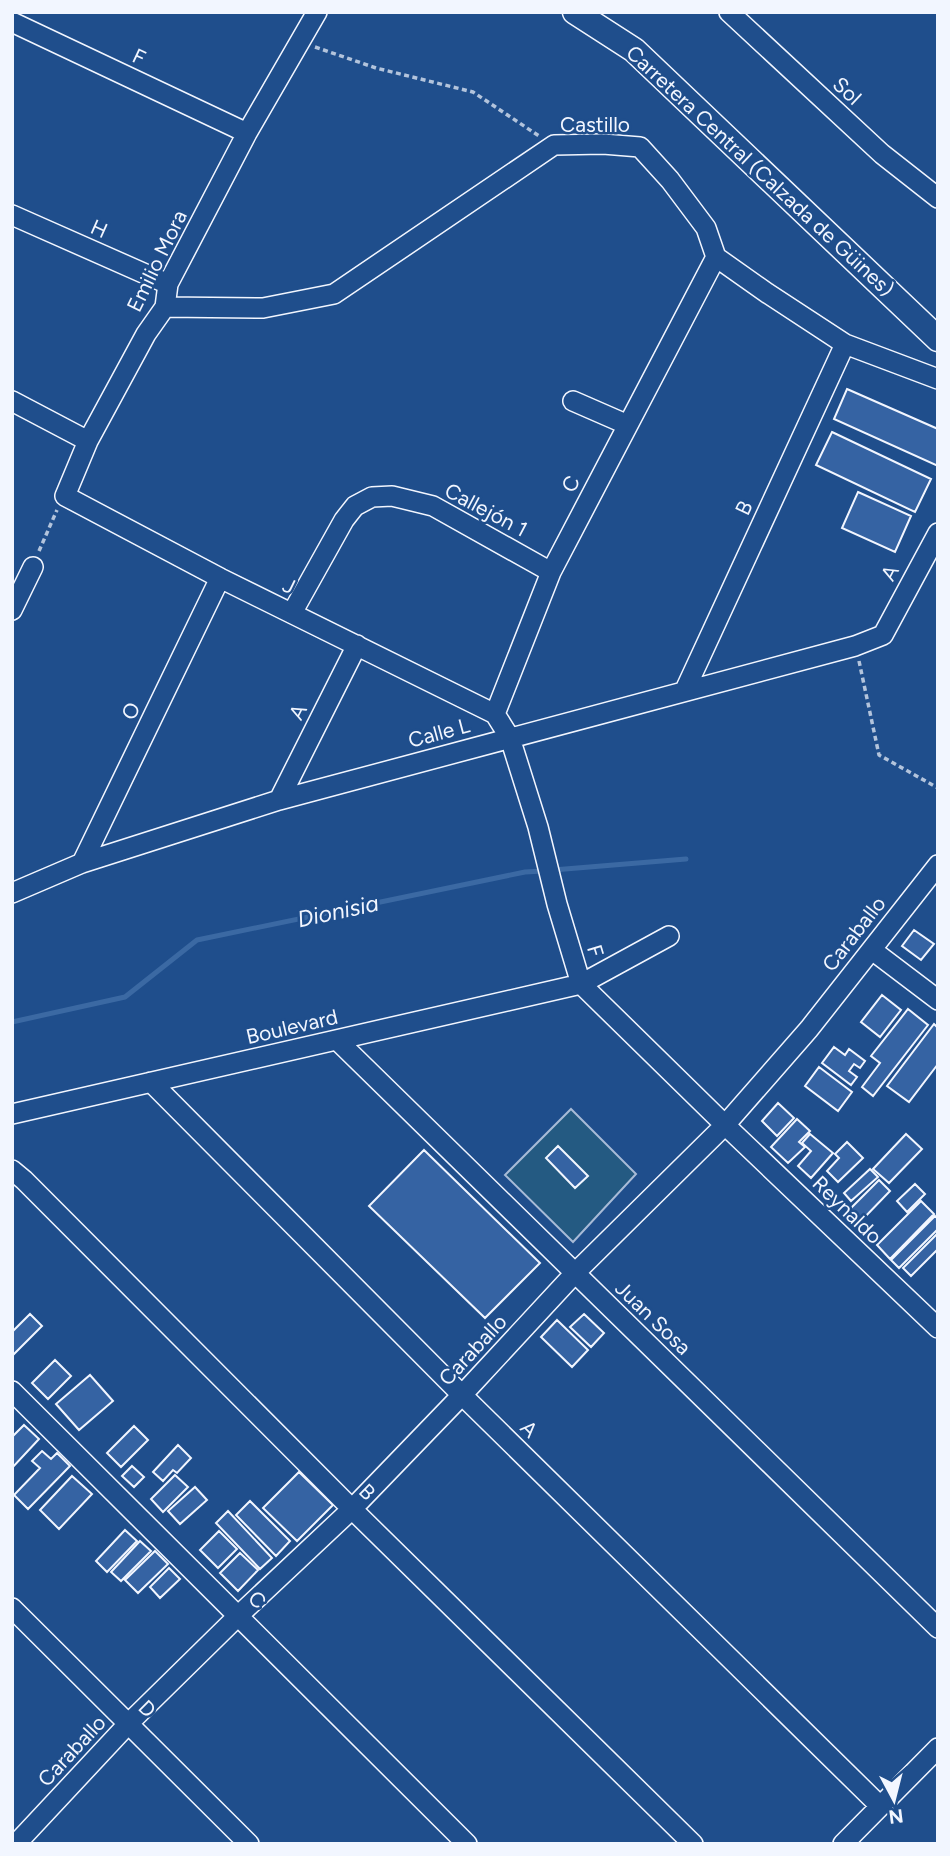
<svg xmlns="http://www.w3.org/2000/svg" width="950" height="1856" font-family="Figtree,sans-serif">
<style>
.green{fill:#245a82;stroke:#a8bbd7;stroke-width:2}
.lines{fill:none;stroke-linecap:round;stroke-linejoin:round}
.stream{stroke:#3b69a3;stroke-width:5}
.building{fill:#3563a3;stroke:#f2f6ff;stroke-width:2}
.minor-casing{stroke:#f2f6ff;stroke-width:22}
.major-casing{stroke:#f2f6ff;stroke-width:27}
.path{stroke:#b3c4dc;stroke-width:3.5;stroke-dasharray:5 3.5;stroke-linecap:butt}
.minor{stroke:#1f4e8c;stroke-width:19}
.major{stroke:#1f4e8c;stroke-width:24}
.labels{text-anchor:middle;stroke-width:5;stroke-linejoin:round;paint-order:stroke}
.street-label{font-size:21px;fill:#f2f6ff;stroke:#1f4e8c}
.water-label{font-size:23px;font-style:italic;fill:#f2f6ff;stroke:#1f4e8c}
</style>
<rect width="100%" height="100%" fill="#1f4e8c"/>
<path class="green" d="M 571,1109 L 636,1174 L 573,1242 L 505,1175 Z"/>
<g class="lines">
<path class="stream" d="M 553,870 L 686,859
M 12,1022 L 125,997 L 197,940 L 525,872 L 543,871"/>
</g>
<path class="building" d="M 847,389 L 938,429 L 938,466 L 834,419 Z
M 832,432 L 931,479 L 915,512 L 816,465 Z
M 858,492 L 911,516 L 895,552 L 842,528 Z
M 914,930 L 934,944 L 921,960 L 902,946 Z
M 882,995 L 901,1010 L 880,1037 L 861,1022 Z
M 908,1009 L 928,1025 L 873,1096 L 862,1087 L 880,1063 L 871,1056 Z
M 934,1024 L 938,1028 L 938,1064 L 909,1102 L 887,1086 Z
M 834,1047 L 845,1055 L 849,1049 L 865,1061 L 860,1068 L 854,1064 L 849,1071 L 857,1077 L 851,1085 L 822,1063 Z
M 819,1067 L 852,1092 L 838,1111 L 805,1086 Z
M 778,1103 L 794,1118 L 777,1136 L 762,1121 Z
M 797,1119 L 810,1131 L 799,1142 L 805,1147 L 788,1163 L 771,1147 Z
M 810,1134 L 833,1153 L 811,1178 L 798,1166 L 811,1151 L 802,1143 Z
M 906,1134 L 922,1149 L 889,1183 L 873,1169 Z
M 847,1142 L 863,1158 L 838,1182 L 827,1171 L 839,1158 L 835,1154 Z
M 558,1146 L 588,1176 L 575,1188 L 546,1158 Z
M 424,1150 L 540,1263 L 485,1318 L 369,1206 Z
M 870,1169 L 878,1177 L 851,1201 L 844,1193 Z
M 879,1180 L 890,1191 L 861,1221 L 849,1210 Z
M 915,1184 L 925,1194 L 907,1212 L 897,1201 Z
M 921,1201 L 934,1214 L 890,1259 L 877,1245 Z
M 935,1216 L 938,1219 L 938,1229 L 899,1268 L 891,1260 Z
M 938,1233 L 938,1249 L 911,1276 L 903,1268 Z
M 30,1314 L 42,1326 L 12,1356 L 12,1332 Z
M 584,1314 L 604,1333 L 591,1347 L 570,1327 Z
M 557,1320 L 588,1350 L 572,1367 L 541,1337 Z
M 55,1360 L 71,1376 L 48,1399 L 32,1383 Z
M 90,1375 L 113,1401 L 79,1430 L 56,1404 Z
M 24,1425 L 39,1439 L 12,1468 L 12,1437 Z
M 134,1426 L 148,1440 L 121,1467 L 107,1453 Z
M 178,1445 L 191,1458 L 177,1473 L 173,1470 L 163,1481 L 153,1472 Z
M 42,1451 L 51,1459 L 57,1453 L 70,1466 L 28,1509 L 14,1495 L 40,1468 L 32,1461 Z
M 132,1466 L 144,1477 L 134,1487 L 122,1476 Z
M 299,1472 L 333,1505 L 297,1541 L 263,1508 Z
M 175,1475 L 188,1487 L 163,1512 L 151,1499 Z
M 72,1476 L 92,1494 L 59,1529 L 40,1510 Z
M 195,1487 L 207,1500 L 180,1524 L 168,1511 Z
M 250,1501 L 290,1541 L 276,1556 L 236,1515 Z
M 228,1511 L 272,1558 L 260,1569 L 216,1523 Z
M 125,1530 L 137,1541 L 107,1572 L 96,1561 Z
M 219,1531 L 237,1549 L 218,1568 L 200,1550 Z
M 140,1541 L 151,1551 L 121,1581 L 111,1572 Z
M 155,1551 L 168,1564 L 138,1593 L 125,1580 Z
M 240,1553 L 258,1570 L 238,1591 L 220,1573 Z
M 169,1568 L 180,1579 L 160,1598 L 150,1587 Z"/>
<g class="lines">
<g class="minor-casing">
<path id="minor" d="M 317,12 L 247,133 L 168,284 L 165,307 L 146,334 L 88,441 L 65,496 L 220,578 L 495,714
M 729,12 L 882,154 L 938,198
M 12,22 L 247,133
M 12,215 L 168,284
M 716,257 L 551,572 L 495,714 L 510,738 L 538,827 L 557,904 L 581,984 L 725,1125 L 938,1328
M 165,307 L 263,308 L 334,294 L 554,145 L 603,144 L 640,147 L 670,180 L 706,228 L 716,257 L 767,293 L 845,344 L 938,379
M 12,401 L 88,441
M 573,401 L 628,425
M 12,610 L 33,567
M 292,613 L 344,520 L 355,506 L 372,497 L 392,496 L 433,506 L 551,572
M 685,690 L 845,344
M 279,800 L 357,645
M 82,863 L 220,578
M 12,893 L 82,863 L 279,800 L 855,646 L 883,635 L 938,533
M 872,950 L 938,1000
M 338,1041 L 938,1628
M 151,1082 L 462,1395 L 879,1805
M 12,1114 L 581,984 L 669,936
M 12,1170 L 24,1180 L 352,1509 L 693,1844
M 12,1391 L 467,1844
M 12,1608 L 249,1844
M 16,1844 L 129,1723 L 239,1615 L 352,1509 L 462,1395 L 575,1273 L 725,1125 L 809,1029 L 938,865
M 843,1844 L 938,1748"/>
</g>
<g class="major-casing">
<path id="major" d="M 575,12 L 634,50 L 938,339"/>
</g>
<path class="path" d="M 315,47 L 376,68 L 473,92 L 539,136
M 39,551 L 57,510
M 859,661 L 879,755 L 938,788"/>
<use href="#minor" class="minor"/>
<use href="#major" class="major"/>
</g>
<g class="labels">
<g class="street-label">
<text transform="translate(139 57) rotate(25)" y="7">F</text>
<text transform="translate(847 91) rotate(43)" y="7">Sol</text>
<text x="595" y="132">Castillo</text>
<text transform="translate(760 171) rotate(43)" y="7">Carretera Central (Calzada de Güines)</text>
<text transform="translate(99 229) rotate(24)" y="7">H</text>
<text transform="translate(157 261) rotate(-64)" y="7">Emilio Mora</text>
<text transform="translate(571 484) rotate(-62)" y="7">C</text>
<text transform="translate(744 508) rotate(-65)" y="7">B</text>
<text transform="translate(486 510) rotate(28)" y="7">Callejón 1</text>
<text transform="translate(890 573) rotate(-62)" y="7">A</text>
<text transform="translate(289 586) rotate(26)" y="7">J</text>
<text transform="translate(131 711) rotate(-64)" y="7">O</text>
<text transform="translate(298 712) rotate(-63)" y="7">A</text>
<text transform="translate(439 733) rotate(-15)" y="7">Calle L</text>
<text transform="translate(854 934) rotate(-52)" y="7">Caraballo</text>
<text transform="translate(595 951) rotate(73)" y="7">F</text>
<text transform="translate(292 1027) rotate(-13)" y="7">Boulevard</text>
<text transform="translate(847 1210) rotate(44)" y="7">Reynaldo</text>
<text transform="translate(653 1318) rotate(44)" y="7">Juan Sosa</text>
<text transform="translate(473 1350) rotate(-47)" y="7">Caraballo</text>
<text transform="translate(529 1429) rotate(45)" y="7">A</text>
<text transform="translate(367 1492) rotate(45)" y="7">B</text>
<text transform="translate(257 1600) rotate(45)" y="7">C</text>
<text transform="translate(147 1709) rotate(45)" y="7">D</text>
<text transform="translate(72 1751) rotate(-47)" y="7">Caraballo</text>
</g>
<g class="water-label">
<text transform="translate(338 911) rotate(-12)" y="8">Dionisia</text>
</g>
</g>
<rect width="950" height="1856" fill="none" stroke="#f2f6ff" stroke-width="28"/>
<g transform="translate(894 1800) rotate(173)" stroke="#1f4e8c" stroke-width="5" paint-order="stroke">
<path d="M0-5L12 26L0 18L-12 26Z" fill="#f2f6ff"/>
<text y="-10" font-size="19" font-weight="bold" text-anchor="middle" fill="#f2f6ff">N</text>
</g>
</svg>
